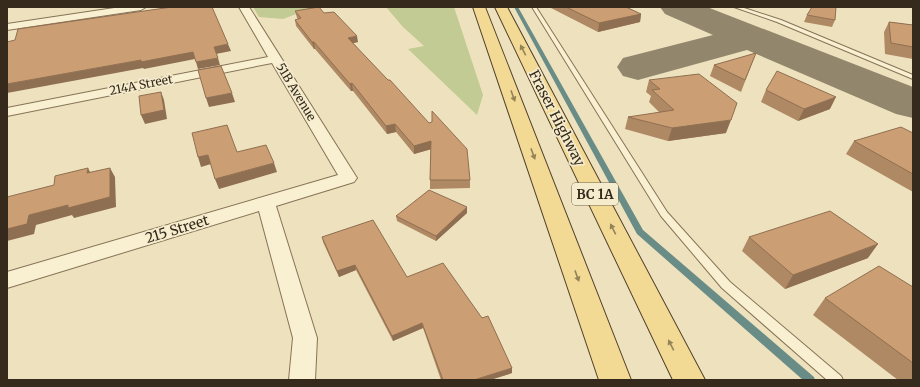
<svg xmlns="http://www.w3.org/2000/svg" width="920" height="387" font-family="Merriweather,serif">
<style>
.green{fill:#c2cb93}
.lines{fill:none;stroke-linecap:round;stroke-linejoin:round}
.stream{fill:#698d86;fill-rule:evenodd}
.taxiway{fill:#92866d;fill-rule:evenodd}
.lane-casing{stroke:#867357;stroke-width:2}
.street-casing{stroke:#867357;stroke-width:2}
.primary-casing{stroke:#53402c;stroke-width:2}
.lane{fill:#f9efd1;fill-rule:evenodd}
.street{fill:#f9efd1;fill-rule:evenodd}
.primary{fill:#f2da95;fill-rule:evenodd}
.wall{fill:#af8864}
.shaded-wall{fill:#8f6f51}
.building{fill:#cc9e74;stroke:#8f6f51}
.oneway{fill:#948258}
.labels{text-anchor:middle;stroke-width:3.5;stroke-linejoin:round;paint-order:stroke}
.far-street-label{font-size:12px;fill:#352a1c;stroke:#f5ecce}
.shield{fill:#f5ecce;stroke:#6f6451;stroke-width:1}
.shield-label{font-size:13px;font-weight:bold;fill:#352a1c}
.street-label{font-size:14px;fill:#352a1c;stroke:#f5ecce}
</style>
<rect width="100%" height="100%" fill="#eee2be"/>
<path class="green" d="M 253,7 L 315,7 L 283,19 L 259,17 Z
M 386,7 L 454,7 L 483,95 L 477,115 L 408,49 L 424,46 L 403,27 Z"/>
<g class="lines">
<path class="stream" d="M 514,7 L 518,7 L 643,230 L 814,377 L 815,380 L 803,380 L 637,234 Z"/>
<path class="taxiway" d="M 660,7 L 707,7 L 913,87 L 913,118 L 896,114 L 747,50 L 638,80 L 623,76 L 617,67 L 623,58 L 713,35 L 665,14 Z"/>
<g class="lane-casing">
<path id="lane" d="M 532,7 L 536,7 L 667,212 L 730,282 L 841,376 L 843,380 L 827,380 L 722,288 L 661,216 Z
M 734,7 L 741,7 L 781,20 L 913,75 L 913,79 L 777,22 Z"/>
</g>
<g class="street-casing">
<path id="street" d="M 121,7 L 146,7 L 141,10 L 7,30 L 7,24 Z
M 239,7 L 249,7 L 357,178 L 354,182 L 276,206 L 317,338 L 315,380 L 289,380 L 293,338 L 259,211 L 7,288 L 7,272 L 338,175 L 272,63 L 7,116 L 7,108 L 268,57 Z"/>
</g>
<g class="primary-casing">
<path id="primary" d="M 473,7 L 485,7 L 631,380 L 599,380 Z
M 495,7 L 507,7 L 705,380 L 673,380 Z"/>
</g>
<use href="#lane" class="lane"/>
<use href="#street" class="street"/>
<use href="#primary" class="primary"/>
</g>
<path class="wall" d="M 549,7 L 626,7 L 641,14 L 640,22 L 598,32 Z
M 295,11 L 324,13 L 358,42 L 353,43 L 470,180 L 470,188 L 430,189 L 430,180 L 431,149 L 414,154 L 396,132 L 387,134 L 353,91 L 351,91 L 315,49 L 314,49 L 296,26 L 295,20 L 298,19 L 297,18 Z
M 807,15 L 835,20 L 832,27 L 804,22 Z
M 889,22 L 913,25 L 913,59 L 885,54 L 884,32 Z
M 756,53 L 741,92 L 710,76 L 714,65 Z
M 649,80 L 726,133 L 668,141 L 625,129 L 628,117 L 660,113 L 649,102 L 651,96 L 646,92 Z
M 766,90 L 830,109 L 798,121 L 761,102 Z
M 913,133 L 913,192 L 846,154 L 854,141 Z
M 467,213 L 436,241 L 397,221 L 396,216 Z
M 322,237 L 407,277 L 512,368 L 512,373 L 490,380 L 441,380 L 423,328 L 393,341 L 356,270 L 339,277 L 323,242 Z
M 749,237 L 868,258 L 785,289 L 742,251 Z
M 913,287 L 913,380 L 898,380 L 813,315 L 825,298 Z"/>
<path class="shaded-wall" d="M 641,14 L 640,22 L 598,32 L 599,23 Z
M 357,36 L 358,42 L 349,44 L 348,38 Z
M 312,42 L 314,42 L 315,49 L 314,49 Z
M 228,44 L 231,51 L 216,54 L 214,47 Z
M 193,52 L 195,59 L 144,69 L 143,68 L 7,93 L 7,84 L 141,60 Z
M 218,58 L 220,65 L 198,69 L 196,62 Z
M 352,83 L 353,91 L 351,91 L 350,84 Z
M 161,92 L 164,100 L 167,119 L 145,124 L 141,115 Z
M 232,93 L 235,102 L 209,107 L 206,98 Z
M 836,97 L 830,109 L 798,121 L 804,109 Z
M 731,120 L 726,133 L 668,141 L 672,128 Z
M 395,124 L 396,132 L 387,134 L 386,126 Z
M 431,141 L 432,149 L 414,154 L 414,146 Z
M 208,155 L 211,164 L 201,167 L 198,157 Z
M 274,163 L 277,172 L 219,189 L 215,179 Z
M 88,168 L 93,178 L 87,173 Z
M 110,168 L 115,177 L 116,207 L 74,218 L 72,215 L 36,225 L 34,234 L 7,241 L 7,229 L 29,215 L 68,205 Z
M 467,207 L 467,213 L 436,241 L 436,236 Z
M 878,244 L 868,258 L 785,289 L 793,275 Z
M 355,265 L 356,270 L 339,277 L 337,271 Z
M 422,323 L 423,328 L 393,341 L 392,336 Z
M 512,368 L 512,373 L 490,380 L 474,380 Z"/>
<path class="building" d="M 172,7 L 212,7 L 228,44 L 214,47 L 218,58 L 196,62 L 193,52 L 141,62 L 141,60 L 7,84 L 7,42 L 15,40 L 18,29 Z
M 319,7 L 324,13 L 334,12 L 357,36 L 348,38 L 388,80 L 390,80 L 429,123 L 432,122 L 432,111 L 467,149 L 470,180 L 430,180 L 431,141 L 414,146 L 395,124 L 386,126 L 352,83 L 350,84 L 314,42 L 312,42 L 295,20 L 301,18 L 295,11 Z
M 566,7 L 626,7 L 641,14 L 599,23 Z
M 812,7 L 836,7 L 835,20 L 807,15 Z
M 889,22 L 913,25 L 913,47 L 891,43 Z
M 756,53 L 745,80 L 714,65 Z
M 221,66 L 232,93 L 206,98 L 198,70 Z
M 777,71 L 836,97 L 804,109 L 766,90 Z
M 699,74 L 737,103 L 731,120 L 672,128 L 628,117 L 674,110 L 652,90 L 660,89 L 649,80 Z
M 161,92 L 164,110 L 141,115 L 139,96 Z
M 227,125 L 237,152 L 266,145 L 274,163 L 215,179 L 208,155 L 198,157 L 192,133 Z
M 901,127 L 913,133 L 913,174 L 854,141 Z
M 88,168 L 87,173 L 110,168 L 110,197 L 68,208 L 68,205 L 29,215 L 27,224 L 7,229 L 7,197 L 54,185 L 55,176 Z
M 429,190 L 467,207 L 436,236 L 396,216 Z
M 830,211 L 878,244 L 793,275 L 749,237 Z
M 373,220 L 407,277 L 443,263 L 482,318 L 488,316 L 512,368 L 474,380 L 443,380 L 422,323 L 392,336 L 355,265 L 337,271 L 322,237 Z
M 879,266 L 913,287 L 913,363 L 825,298 Z"/>
<defs><path id="oneway-solid" d="M-6-.8H1V-3.2L6.5 0L1 3.2V.8H-6Z"/></defs>
<g class="oneway">
<use href="#oneway-solid" transform="translate(523 50) rotate(-117)"/>
<use href="#oneway-solid" transform="translate(513 96) rotate(70)"/>
<use href="#oneway-solid" transform="translate(533 154) rotate(70)"/>
<use href="#oneway-solid" transform="translate(613 229) rotate(-117)"/>
<use href="#oneway-solid" transform="translate(577 276) rotate(70)"/>
<use href="#oneway-solid" transform="translate(671 345) rotate(-117)"/>
</g>
<g class="labels">
<g class="far-street-label">
<text transform="translate(141 85) rotate(-11)" y="4">214A Street</text>
<text transform="translate(296 92) rotate(59)" y="4">51B Avenue</text>
</g>
<rect class="shield" x="572" y="183" width="46" height="22" rx="3"/>
<g class="shield-label">
<text x="595" y="199">BC 1A</text>
</g>
<g class="street-label">
<text transform="translate(557 118) rotate(63)" y="5">Fraser Highway</text>
<text transform="translate(177 229) rotate(-17)" y="5">215 Street</text>
</g>
</g>
<rect width="920" height="387" fill="none" stroke="#352a1c" stroke-width="16"/>
</svg>
